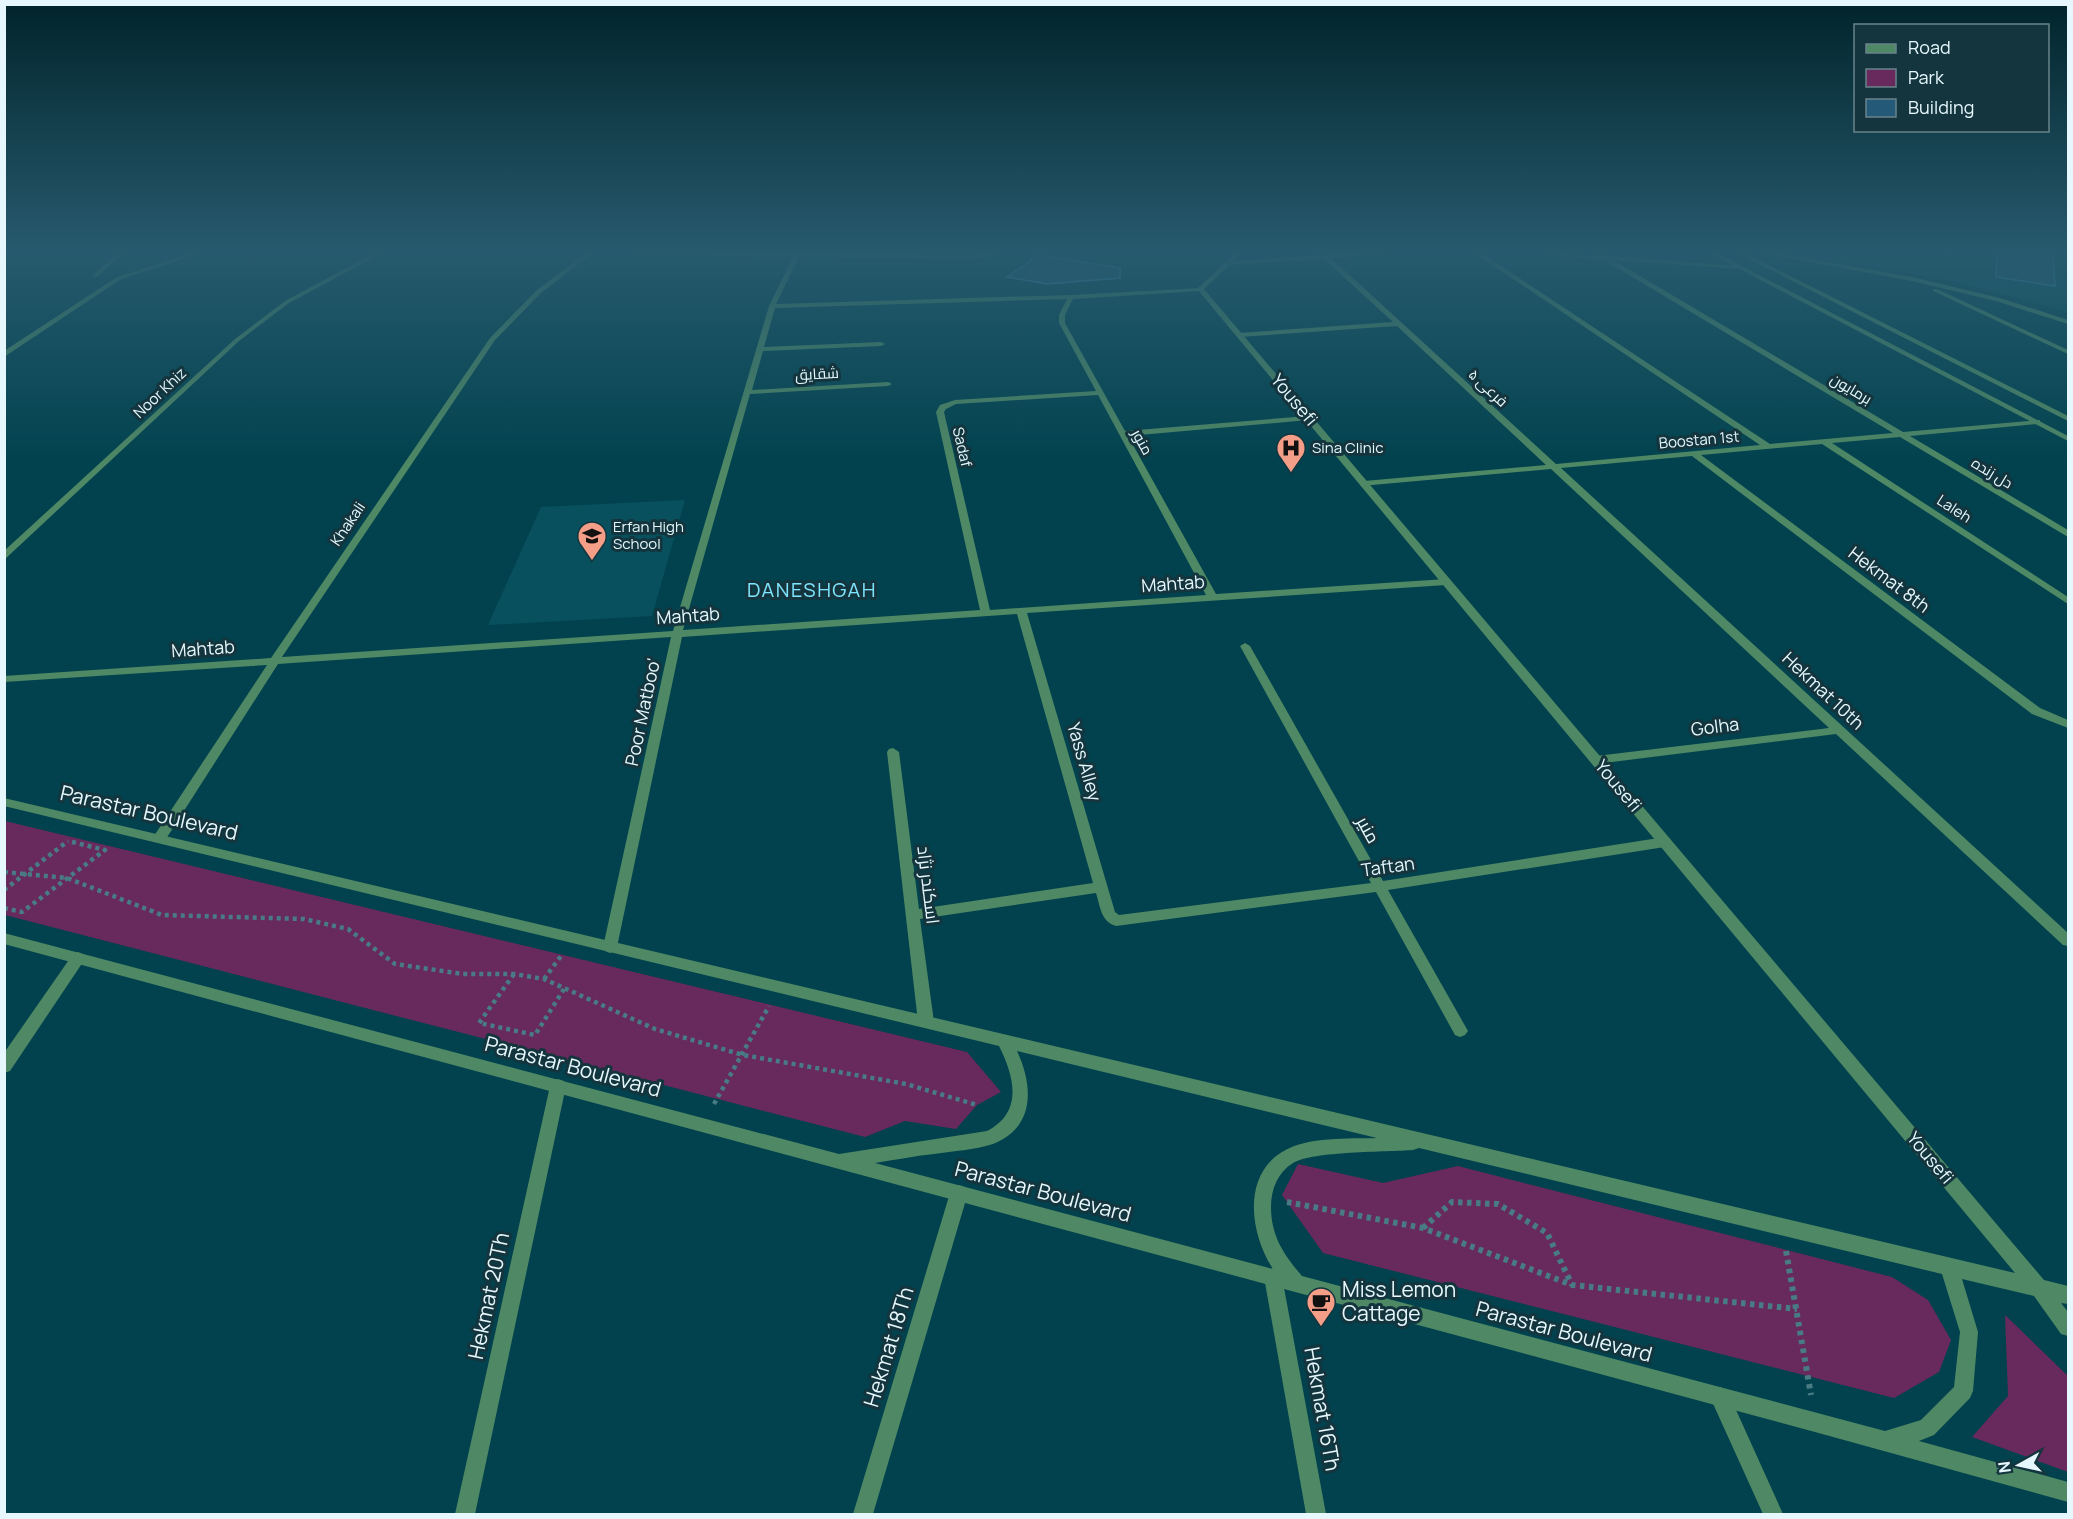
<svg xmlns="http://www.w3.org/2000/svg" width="2073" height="1519" font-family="Manrope,Cairo,sans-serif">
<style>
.built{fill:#08505d}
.green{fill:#68295c}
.building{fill:#245a77;stroke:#4999c5;stroke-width:1.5}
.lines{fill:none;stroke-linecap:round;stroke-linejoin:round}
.path-far2{stroke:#487b84;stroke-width:2;stroke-dasharray:1.5 1.5;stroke-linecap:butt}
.path-far1{stroke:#487b84;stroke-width:4.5;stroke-dasharray:4 4;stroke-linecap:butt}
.path{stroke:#487b84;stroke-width:6;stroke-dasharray:4.5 4.5;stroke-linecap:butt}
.minor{fill:#4e8864;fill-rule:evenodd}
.tertiary{fill:#4e8864;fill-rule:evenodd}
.labels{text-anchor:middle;stroke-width:6;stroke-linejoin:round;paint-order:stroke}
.far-street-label{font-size:15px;fill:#e6f8fd;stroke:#14353d}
.far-poi-label{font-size:15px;fill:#e6f8fd;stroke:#14353d;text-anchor:start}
.street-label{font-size:18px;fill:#e6f8fd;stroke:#14353d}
.neighbourhood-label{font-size:20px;letter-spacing:1.5px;fill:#7ee5fe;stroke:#14353d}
.near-street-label{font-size:21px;fill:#e6f8fd;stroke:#14353d}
.near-poi-label{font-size:21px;fill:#e6f8fd;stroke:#14353d;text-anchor:start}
</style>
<rect width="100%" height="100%" fill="#01424e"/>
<path class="built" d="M 1792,252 L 2068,252 L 2068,312 L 1961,283 Z
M 685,500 L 652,616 L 488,625 L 541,507 Z"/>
<path class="green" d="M 5,821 L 967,1052 L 1001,1092 L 977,1105 L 956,1129 L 905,1121 L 865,1137 L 5,915 Z
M 1298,1164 L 1383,1183 L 1458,1166 L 1892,1277 L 1928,1300 L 1951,1340 L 1939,1372 L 1894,1398 L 1323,1253 L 1282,1195 Z
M 2005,1315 L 2068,1376 L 2068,1472 L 1972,1437 L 2008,1396 Z"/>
<path class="building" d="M 1997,252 L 2053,252 L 2055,286 L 1996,277 Z
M 1039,255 L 1120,268 L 1120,278 L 1047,284 L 1007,277 Z"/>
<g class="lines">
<path class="path-far2" d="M 1947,261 L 1949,252"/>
<path class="path-far1" d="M 4,872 L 67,878 L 162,915 L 304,919 L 348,929 L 395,964 L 463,974 L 514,974 L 544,979 L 655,1029 L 743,1055 L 906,1084 L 977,1105
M 4,890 L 68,841
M 4,908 L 22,912 L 105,850 L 68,841
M 514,974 L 479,1023 L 535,1035 L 564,989
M 544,979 L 561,956
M 714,1104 L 769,1006"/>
<path class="path" d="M 1287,1202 L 1423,1228 L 1572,1285 L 1797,1309
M 1423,1228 L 1452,1202 L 1498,1204 L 1547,1233 L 1572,1285
M 1786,1251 L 1811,1395"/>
<path class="minor" d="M 118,252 L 125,252 L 97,277 L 93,277 L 93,275 Z
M 195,252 L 205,252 L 121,279 L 4,357 L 4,351 L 117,277 Z
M 376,252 L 384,252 L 289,303 L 239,341 L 4,560 L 4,551 L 235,339 L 285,301 Z
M 587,252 L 594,252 L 541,293 L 495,340 L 282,657 L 673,631 L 769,306 L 793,257 L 629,254 L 626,252 L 806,252 L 932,255 L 976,255 L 1014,252 L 976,259 L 799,257 L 776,304 L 1071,295 L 1202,288 L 1203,289 L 1200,291 L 1073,299 L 1065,315 L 1065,323 L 1125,431 L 1308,416 L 1312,418 L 1308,420 L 1128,436 L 1216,594 L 1446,579 L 1451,582 L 1446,585 L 1027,613 L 1115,912 L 1119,915 L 1371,883 L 1240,646 L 1245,643 L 1250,646 L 1383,881 L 1665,837 L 1670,839 L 1671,842 L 1670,845 L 1665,847 L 1388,890 L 1468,1031 L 1465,1035 L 1460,1037 L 1455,1035 L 1376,892 L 1116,926 C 1101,922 1100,906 1096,893 L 920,919 L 934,1022 L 931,1026 L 926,1028 L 921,1026 L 918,1022 L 887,752 L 889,749 L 893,748 L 899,752 L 919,909 L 1093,883 L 1017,614 L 682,637 L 617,947 L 615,951 L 610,953 L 605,951 L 603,947 L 671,637 L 278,664 L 164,842 L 154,842 L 153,839 L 154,836 L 267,665 L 4,682 L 4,676 L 271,658 L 490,338 L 536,291 ZM 1067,299 L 1059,315 L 1059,323 L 1096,391 L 955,400 L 940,405 L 936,412 L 980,610 L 683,630 L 750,394 L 888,386 L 892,384 L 888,382 L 752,390 L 763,351 L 881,346 L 885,344 L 881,342 L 764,347 L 775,308 ZM 1098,395 L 1206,595 L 990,610 L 944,412 L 946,409 L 956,404 Z
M 1366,252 L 1399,252 L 1331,258 L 1556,464 L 1760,445 L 1473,252 L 1480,252 L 1770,444 L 1893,433 L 1604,260 L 1514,252 L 1597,256 L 1592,252 L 1600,252 L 1606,256 L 1740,266 L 1738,269 L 1613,260 L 1903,432 L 2040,420 L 2040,424 L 2037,424 L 1910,436 L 2068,530 L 2068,537 L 1900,437 L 1832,443 L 2068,597 L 2068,604 L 1822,444 L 1701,455 L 2040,708 L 2068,720 L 2068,728 L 2032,714 L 1692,456 L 1561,468 L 2068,933 L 2068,946 L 2063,945 L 1836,734 L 1596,764 L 1592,763 L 1590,760 L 1592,757 L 1596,756 L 1829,728 L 1551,469 L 1361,486 L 1360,484 L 1364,481 L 1546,465 L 1397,326 L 1239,337 L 1236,335 L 1239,333 L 1393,322 L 1324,259 L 1228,265 L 1225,263 L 1228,261 Z
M 1756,252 L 1770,252 L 1912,277 L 2000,298 L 2068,320 L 2068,324 L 1996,301 L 1912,281 Z
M 1933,289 L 1937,289 L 2068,350 L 2068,354 L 1933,291 Z
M 78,952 L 83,954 L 85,958 L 83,962 L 10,1071 L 4,1073 L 4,1053 L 73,954 Z
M 558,1079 L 564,1081 L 566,1086 L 475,1514 L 455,1514 L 550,1086 L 552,1081 Z
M 959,1185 L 965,1187 L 968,1193 L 873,1514 L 853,1514 L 950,1193 L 953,1187 Z
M 1273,1268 L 1279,1271 L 1282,1277 L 1326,1514 L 1306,1514 L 1264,1277 L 1267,1271 Z
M 1720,1387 L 1727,1390 L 1783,1514 L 1763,1514 L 1710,1397 L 1713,1390 Z"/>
<path class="tertiary" d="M 1236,252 L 1243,252 L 1204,289 L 2044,1280 L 2068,1286 L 2068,1304 L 2061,1303 L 2068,1312 L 2068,1336 L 2061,1334 L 2034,1296 L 1962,1279 L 1978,1332 L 1973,1391 L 1970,1398 L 1934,1435 L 1919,1441 L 2068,1482 L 2068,1502 L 1815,1432 L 4,944 L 4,933 L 839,1154 L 987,1131 C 1024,1112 1014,1076 999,1046 L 4,806 L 4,798 L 2015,1273 L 1198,290 L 1198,288 ZM 1017,1051 L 1377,1138 C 1348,1139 1308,1136 1282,1152 C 1241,1177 1251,1236 1273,1269 L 875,1163 C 895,1160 914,1156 934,1154 C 954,1151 974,1150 993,1144 C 1036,1127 1033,1085 1017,1051 ZM 1419,1148 L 1942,1274 L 1960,1332 L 1954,1387 L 1921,1420 L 1885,1431 L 1302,1276 C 1284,1255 1271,1236 1271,1207 C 1271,1189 1278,1172 1293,1163 C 1313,1151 1387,1152 1413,1150 Z
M 1707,252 L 1715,252 L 2068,436 L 2068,441 Z
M 1735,252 L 1743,252 L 2068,416 L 2068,421 Z"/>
</g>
<linearGradient id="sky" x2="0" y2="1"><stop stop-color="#01242b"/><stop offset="0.54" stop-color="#275a6e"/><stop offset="1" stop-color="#275a6e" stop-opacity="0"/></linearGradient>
<rect width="2073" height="465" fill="url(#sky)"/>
<defs>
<g id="hospital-pin" transform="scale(1.5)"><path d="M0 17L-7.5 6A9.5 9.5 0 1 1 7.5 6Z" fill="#f49e88" stroke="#14353d"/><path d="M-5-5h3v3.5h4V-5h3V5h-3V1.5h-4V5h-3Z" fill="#111"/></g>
<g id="school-pin" transform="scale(1.5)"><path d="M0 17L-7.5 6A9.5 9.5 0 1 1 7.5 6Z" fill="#f49e88" stroke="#14353d"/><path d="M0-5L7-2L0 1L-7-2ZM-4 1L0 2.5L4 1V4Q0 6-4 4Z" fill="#111"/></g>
<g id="cafe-pin" transform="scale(1.5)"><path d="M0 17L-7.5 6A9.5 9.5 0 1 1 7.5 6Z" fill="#f49e88" stroke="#14353d"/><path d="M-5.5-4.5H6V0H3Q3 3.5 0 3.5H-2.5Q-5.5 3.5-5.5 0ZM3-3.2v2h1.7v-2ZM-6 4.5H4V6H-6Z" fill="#111"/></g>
</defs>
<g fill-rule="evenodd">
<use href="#hospital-pin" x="1291" y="448"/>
<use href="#school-pin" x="592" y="536"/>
<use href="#cafe-pin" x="1321" y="1302"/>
</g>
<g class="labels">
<g class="far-street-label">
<text transform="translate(817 374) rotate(-3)" y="5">شقایق</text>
<text transform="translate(1488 388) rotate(43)" y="5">فرعی ۵</text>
<text transform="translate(1851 389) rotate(31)" y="5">برمایون</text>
<text transform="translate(160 393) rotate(-43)" y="5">Noor Khiz</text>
<text transform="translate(1699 440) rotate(-5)" y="5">Boostan 1st</text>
<text transform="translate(1142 442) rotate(61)" y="5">منور</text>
<text transform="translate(962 447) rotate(77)" y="5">Sadaf</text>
<text transform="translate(1992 473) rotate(31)" y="5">دل زنده</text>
<text transform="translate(1954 509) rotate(33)" y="5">Laleh</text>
<text transform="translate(348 524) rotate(-56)" y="5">Khakali</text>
</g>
<g class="far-poi-label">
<text x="1312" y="453">Sina Clinic</text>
<text x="613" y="532">Erfan High<tspan x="613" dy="17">School</tspan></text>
</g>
<g class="street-label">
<text transform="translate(1294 400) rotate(50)" y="6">Yousefi</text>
<text transform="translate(1889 580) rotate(37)" y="6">Hekmat 8th</text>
<text transform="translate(1173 584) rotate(-4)" y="6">Mahtab</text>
<text transform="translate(688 616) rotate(-4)" y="6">Mahtab</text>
<text transform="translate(203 649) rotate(-4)" y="6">Mahtab</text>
<text transform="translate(1823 691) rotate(43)" y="6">Hekmat 10th</text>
<text transform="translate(643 712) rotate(-78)" y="6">Poor Matboo'</text>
<text transform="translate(1715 727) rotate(-7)" y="6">Golha</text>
<text transform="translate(1084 762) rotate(74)" y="6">Yass Alley</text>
<text transform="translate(1618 786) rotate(50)" y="6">Yousefi</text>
<text transform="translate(1368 830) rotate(61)" y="6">منیر</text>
<text transform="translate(1388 867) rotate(-8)" y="6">Taftan</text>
<text transform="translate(928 885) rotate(83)" y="6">اسکندر نژاد</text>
<text transform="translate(1930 1158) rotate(50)" y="6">Yousefi</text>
</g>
<g class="neighbourhood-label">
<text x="812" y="597">DANESHGAH</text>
</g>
<g class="near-street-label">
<text transform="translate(149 813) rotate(13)" y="7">Parastar Boulevard</text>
<text transform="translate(573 1067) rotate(15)" y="7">Parastar Boulevard</text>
<text transform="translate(1043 1192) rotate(15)" y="7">Parastar Boulevard</text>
<text transform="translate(489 1296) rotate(-78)" y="7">Hekmat 20Th</text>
<text transform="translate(1564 1332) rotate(15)" y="7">Parastar Boulevard</text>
<text transform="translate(889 1347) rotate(-73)" y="7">Hekmat 18Th</text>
<text transform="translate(1322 1409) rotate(80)" y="7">Hekmat 16Th</text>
</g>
<g class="near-poi-label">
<text x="1342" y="1297">Miss Lemon<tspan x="1342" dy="24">Cattage</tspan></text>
</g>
</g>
<rect width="2073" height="1519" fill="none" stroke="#e6f8fd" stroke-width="12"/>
<rect x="1854" y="24" width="195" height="108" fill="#14353d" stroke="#68838a" stroke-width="1.5"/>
<rect x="1866" y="44" width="30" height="9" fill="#4e8864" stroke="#68838a" stroke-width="1.5"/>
<text x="1908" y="54" font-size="18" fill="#e6f8fd">Road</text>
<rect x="1866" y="69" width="30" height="18" fill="#68295c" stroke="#68838a" stroke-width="1.5"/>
<text x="1908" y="84" font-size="18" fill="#e6f8fd">Park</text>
<rect x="1866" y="99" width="30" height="18" fill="#245a77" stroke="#68838a" stroke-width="1.5"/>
<text x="1908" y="114" font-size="18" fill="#e6f8fd">Building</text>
<g transform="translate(2019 1465) rotate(262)" stroke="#14353d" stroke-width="4.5" paint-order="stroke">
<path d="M0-4.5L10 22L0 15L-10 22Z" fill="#e6f8fd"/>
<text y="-9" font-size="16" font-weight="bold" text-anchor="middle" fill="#e6f8fd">N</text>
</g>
</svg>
